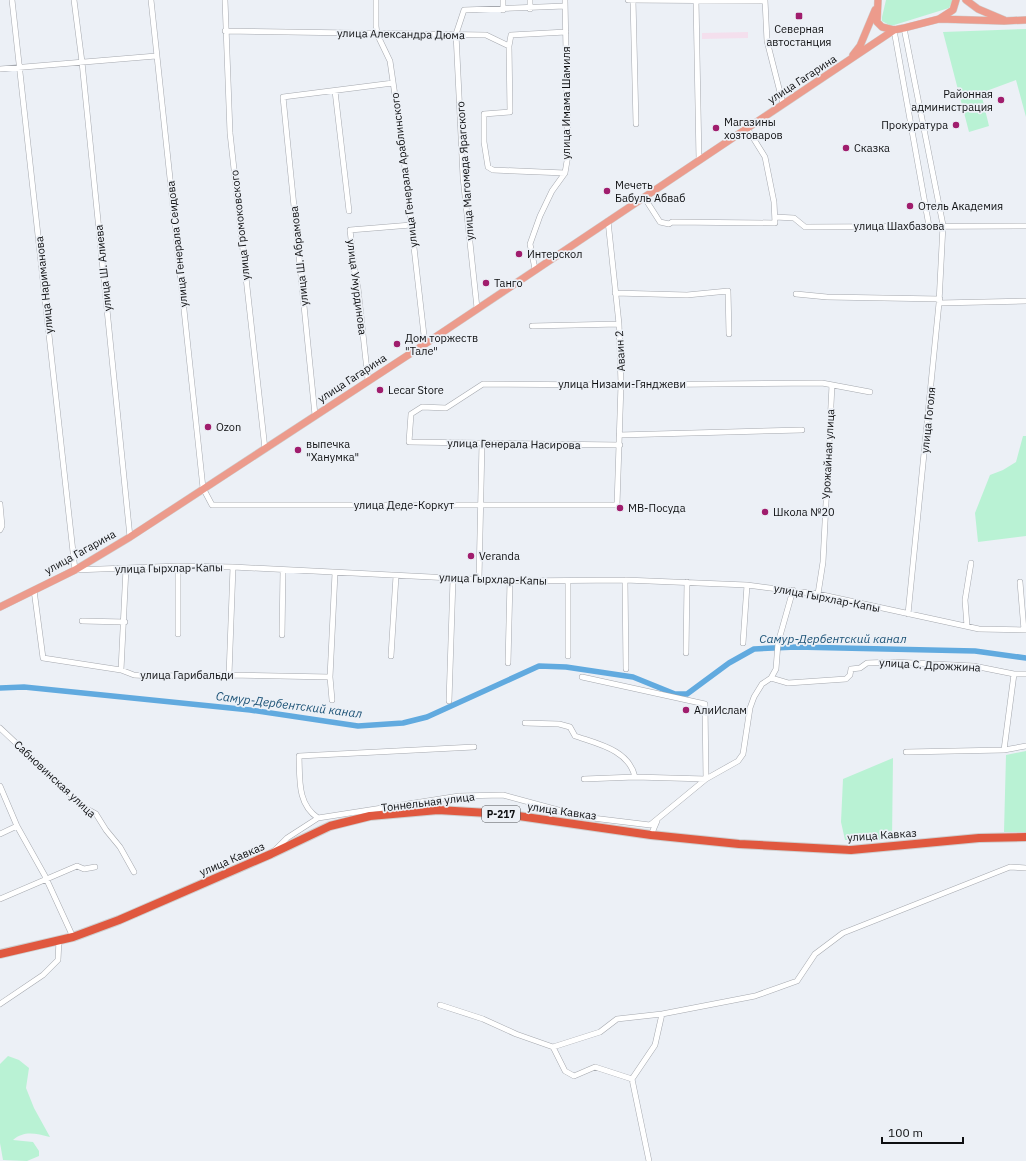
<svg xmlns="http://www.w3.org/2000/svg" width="1026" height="1161" font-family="'IBM Plex Sans',sans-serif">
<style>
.commercial{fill:#f4dfed}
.green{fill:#b9f2d4}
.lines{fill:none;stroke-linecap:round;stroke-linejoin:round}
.canal{stroke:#61aadf;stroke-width:5.5}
.minor-casing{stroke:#a5a8ae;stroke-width:6}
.major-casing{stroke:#cfcfcf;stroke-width:8}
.highway-casing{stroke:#cfcfcf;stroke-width:10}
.minor{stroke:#fff;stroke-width:5}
.major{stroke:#ec9b8c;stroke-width:7}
.highway{stroke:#e0583f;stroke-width:8}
.poi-dot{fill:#a01d6d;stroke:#ecf0f6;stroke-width:1.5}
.labels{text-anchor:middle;stroke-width:3.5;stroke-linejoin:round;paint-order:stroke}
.shield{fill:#ecf0f6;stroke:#515256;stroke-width:1}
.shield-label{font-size:10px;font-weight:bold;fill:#0e0f11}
.poi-label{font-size:11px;fill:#0e0f11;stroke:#ecf0f6;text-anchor:start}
.street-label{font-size:11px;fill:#0e0f11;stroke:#ecf0f6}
.water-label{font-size:12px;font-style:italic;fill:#1d5377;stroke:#ecf0f6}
</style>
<rect width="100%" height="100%" fill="#ecf0f6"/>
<path class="commercial" d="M 748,32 L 748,38 L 702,39 L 702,33 Z"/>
<path class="green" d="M 886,0 L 953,0 L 949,8 L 891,26 L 882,21 L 882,17 Z
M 1026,29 L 1026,117 L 1016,80 L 981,93 L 989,126 L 969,132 L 943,32 Z
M 1023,436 L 1026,436 L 1026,536 L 978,542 L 975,513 L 990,475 L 1003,470 L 1016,462 Z
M 1026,751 L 1026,832 L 1004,832 L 1006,755 Z
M 893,758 L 892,840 L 845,840 L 841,822 L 843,779 Z
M 8,1056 L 19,1060 L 29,1068 L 26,1088 L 34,1108 L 50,1137 C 36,1134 25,1130 13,1140 L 33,1142 L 39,1151 L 39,1156 L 27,1161 L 3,1160 L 0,1143 L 0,1064 Z"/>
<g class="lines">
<path class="canal" d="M 0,688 L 24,687 L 250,710 L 358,726 L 403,723 L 427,717 L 539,666 L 566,667 L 633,677 L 675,694 L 687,694 L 729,663 L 754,649 L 796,647 L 975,651 L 1026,658"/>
<g class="minor-casing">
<path id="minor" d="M 12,0 L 75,570 L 178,566 L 233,567 L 510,581 L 625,580 L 747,585 L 818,594 L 979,629 L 1026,630
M 74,0 L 82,62 L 130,537
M 151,0 L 203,488 L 212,505 L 617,505 L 621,384 L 619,324 L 608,221
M 225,0 L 230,133 L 265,449
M 376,0 L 376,26 L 377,34 L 390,61 L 403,151 L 425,344
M 503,0 L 503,10
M 530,0 L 530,9
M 628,0 L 765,1
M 633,0 L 636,124
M 696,0 L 699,160
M 765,0 L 767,41 L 783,104
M 904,28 L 943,225 L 939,303 L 908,614
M 894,30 L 929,226
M 225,31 L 486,35 L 509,46 L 511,35 L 566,32
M 509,46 L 510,112 L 484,114 L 484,142 L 488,167 L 493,170 L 565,173
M 0,69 L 156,56
M 335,91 L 349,211
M 644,197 L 660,222 L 669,224 L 672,222 L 775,223 L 774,202 L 765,157 L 747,128
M 775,217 L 794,218 L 805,227 L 1026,226
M 535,269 L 530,244 L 540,216 L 552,191 L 565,173 L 568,155 L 565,0
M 615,293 L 687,295 L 728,291 L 729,334
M 796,294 L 827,297 L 940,299
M 939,303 L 1026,301
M 477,308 L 463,177 L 456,34 L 464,10 L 565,6
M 532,326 L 619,324
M 368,380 L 358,288 L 355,275 L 350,230 L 411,225
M 315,415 L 283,97 L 393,83
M 619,435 L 802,430
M 620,445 L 409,442 L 411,414 L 422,407 L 446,408 L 483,384 L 616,385 L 822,383 L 870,392
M 0,504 L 2,526 L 0,530
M 178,566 L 178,634
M 479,579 L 482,443
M 625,580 L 626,669
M 1020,582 L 1024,630
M 34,590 L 43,658 L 121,670 L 134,675 L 152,676 L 229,675 L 330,677
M 818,594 L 823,562 L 832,385
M 82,621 L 125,622
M 967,626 L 965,600 L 971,563
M 282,635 L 283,570
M 743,643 L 747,585
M 686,653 L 687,582
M 391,656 L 396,576
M 568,656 L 568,582
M 508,663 L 510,581
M 121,670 L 126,568
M 229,675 L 233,567
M 771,678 L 788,683 L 846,679 L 850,675 L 851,669 L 860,668 L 867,663 L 894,662 L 974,666 L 1014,674 L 1026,674
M 332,700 L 330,677 L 335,573
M 449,701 L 453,579
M 525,723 L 559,724 L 570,727 L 575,736 C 598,744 629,750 635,777
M 0,728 L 85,808 L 96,814 L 106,830 L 120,847 L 134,872
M 474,747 L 299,756 C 300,779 297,804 318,818 L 459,796 L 503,795 L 584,817 L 650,825 L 706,779 L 705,704 L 582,677
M 1004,750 L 1014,674
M 906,752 L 1004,750 L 1026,746
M 584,779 L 635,777 L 706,779 L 738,761 L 743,754 L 750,708 L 754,697 L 762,684 L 771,678 L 776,669 L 778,643 L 793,590
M 0,786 L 17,826 L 45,876 L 73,937
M 0,834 L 17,826
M 651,835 L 657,821
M 275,850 L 287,838 L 318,818
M 0,899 L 77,866 L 84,869 L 95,867
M 0,1004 L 43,975 L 58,960 L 59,940
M 440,1005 L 483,1019 L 516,1034 L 553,1047 L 600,1032 L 617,1019 L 662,1014 L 755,996 L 797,981 L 815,954 L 843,933 L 1010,867 L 1026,868
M 553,1047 L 565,1071 L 574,1076 L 595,1067 L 632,1079
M 649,1161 L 632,1079 L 655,1045 L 662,1014"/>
</g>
<g class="major-casing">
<path id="major" d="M 878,0 L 877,22 L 882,27 L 894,30 L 904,28 L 939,19 L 953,10 L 956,0
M 966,0 L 978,9 L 1004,20
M 939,19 L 1004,21 L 1026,20
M 853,55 L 860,46 L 875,10
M 0,607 L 75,570 L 130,537 L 425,344 L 894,30"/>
</g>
<g class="highway-casing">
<path id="highway" d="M 0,954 L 73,937 L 119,920 L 271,854 L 330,826 L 370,816 L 438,810 L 505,814 L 651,835 L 739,844 L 851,850 L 979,838 L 1026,837"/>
</g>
<use href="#minor" class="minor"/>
<use href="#major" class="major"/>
<use href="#highway" class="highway"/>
</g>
<g class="poi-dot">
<rect x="795" y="12" width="8" height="8" rx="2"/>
<circle cx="1001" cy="100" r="4"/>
<circle cx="956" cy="125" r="4"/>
<circle cx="716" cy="128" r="4"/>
<circle cx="846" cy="148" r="4"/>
<circle cx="607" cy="191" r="4"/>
<circle cx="910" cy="206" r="4"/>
<circle cx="519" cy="254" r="4"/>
<circle cx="486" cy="283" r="4"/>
<circle cx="397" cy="344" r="4"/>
<circle cx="380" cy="390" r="4"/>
<circle cx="208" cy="427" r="4"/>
<circle cx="298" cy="450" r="4"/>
<circle cx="620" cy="508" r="4"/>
<circle cx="765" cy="512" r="4"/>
<circle cx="471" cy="556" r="4"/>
<circle cx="686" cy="710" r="4"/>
</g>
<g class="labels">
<rect class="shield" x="482" y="806" width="38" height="16" rx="3"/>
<g class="shield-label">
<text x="501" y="818">Р-217</text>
</g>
<g class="poi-label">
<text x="799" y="33" text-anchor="middle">Северная<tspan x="799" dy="13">автостанция</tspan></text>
<text x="993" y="98" text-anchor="end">Районная<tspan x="993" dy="13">администрация</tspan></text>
<text x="724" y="126">Магазины<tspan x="724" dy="13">хозтоваров</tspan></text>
<text x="948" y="129" text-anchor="end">Прокуратура</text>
<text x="854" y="152">Сказка</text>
<text x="615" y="189">Мечеть<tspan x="615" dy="13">Бабуль Абваб</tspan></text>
<text x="918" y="210">Отель Академия</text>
<text x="527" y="258">Интерскол</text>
<text x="494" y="287">Танго</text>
<text x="405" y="342">Дом торжеств<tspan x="405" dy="13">"Тале"</tspan></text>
<text x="388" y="394">Lecar Store</text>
<text x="216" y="431">Ozon</text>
<text x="306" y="448">выпечка<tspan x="306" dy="13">"Ханумка"</tspan></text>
<text x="628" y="512">МВ-Посуда</text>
<text x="773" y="516">Школа №20</text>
<text x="479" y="560">Veranda</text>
<text x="694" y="714">АлиИслам</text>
</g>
<g class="street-label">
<text transform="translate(401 34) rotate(1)" y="4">улица Александра Дюма</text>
<text transform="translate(802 79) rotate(-33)" y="4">улица Гагарина</text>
<text transform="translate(566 103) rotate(-90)" y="4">улица Имама Шамиля</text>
<text transform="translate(404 170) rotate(-97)" y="4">улица Генерала Араблинского</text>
<text transform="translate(465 171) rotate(-94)" y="4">улица Магомеда Ярагского</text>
<text transform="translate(240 225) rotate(-96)" y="4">улица Громоковского</text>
<text x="899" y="230">улица Шахбазова</text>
<text transform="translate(177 244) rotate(-96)" y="4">улица Генерала Сеидова</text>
<text transform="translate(299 256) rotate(-96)" y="4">улица Ш. Абрамова</text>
<text transform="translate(103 268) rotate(-96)" y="4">улица Ш. Алиева</text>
<text transform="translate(44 285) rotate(-96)" y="4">улица Нариманова</text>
<text transform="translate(357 287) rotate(83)" y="4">улица Умурдинова</text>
<text transform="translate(620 351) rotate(-93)" y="4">Аваин 2</text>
<text transform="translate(352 378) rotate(-33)" y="4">улица Гагарина</text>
<text x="622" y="388">улица Низами-Гянджеви</text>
<text transform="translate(928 420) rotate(-84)" y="4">улица Гоголя</text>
<text transform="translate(514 444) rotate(1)" y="4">улица Генерала Насирова</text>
<text transform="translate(828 454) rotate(-87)" y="4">Урожайная улица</text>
<text x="404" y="509">улица Деде-Коркут</text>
<text transform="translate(80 552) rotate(-29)" y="4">улица Гагарина</text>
<text transform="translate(169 568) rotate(-1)" y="4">улица Гырхлар-Капы</text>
<text transform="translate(493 579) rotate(2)" y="4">улица Гырхлар-Капы</text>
<text transform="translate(827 598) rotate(11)" y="4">улица Гырхлар-Капы</text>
<text transform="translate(930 665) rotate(3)" y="4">улица С. Дрожжина</text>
<text x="187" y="679">улица Гарибальди</text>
<text transform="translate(55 779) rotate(43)" y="4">Сабновинская улица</text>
<text transform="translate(428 802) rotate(-7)" y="4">Тоннельная улица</text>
<text transform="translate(562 811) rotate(8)" y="4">улица Кавказ</text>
<text transform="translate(882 835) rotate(-4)" y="4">улица Кавказ</text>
<text transform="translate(232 859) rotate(-23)" y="4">улица Кавказ</text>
</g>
<g class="water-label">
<text x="833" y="643">Самур-Дербентский канал</text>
<text transform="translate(289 705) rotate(7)" y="4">Самур-Дербентский канал</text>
</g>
</g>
<path d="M882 1137v6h81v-6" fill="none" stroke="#0e0f11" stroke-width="2"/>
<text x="888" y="1137" font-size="12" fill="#0e0f11" stroke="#ecf0f6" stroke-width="3" paint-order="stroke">100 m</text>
</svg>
